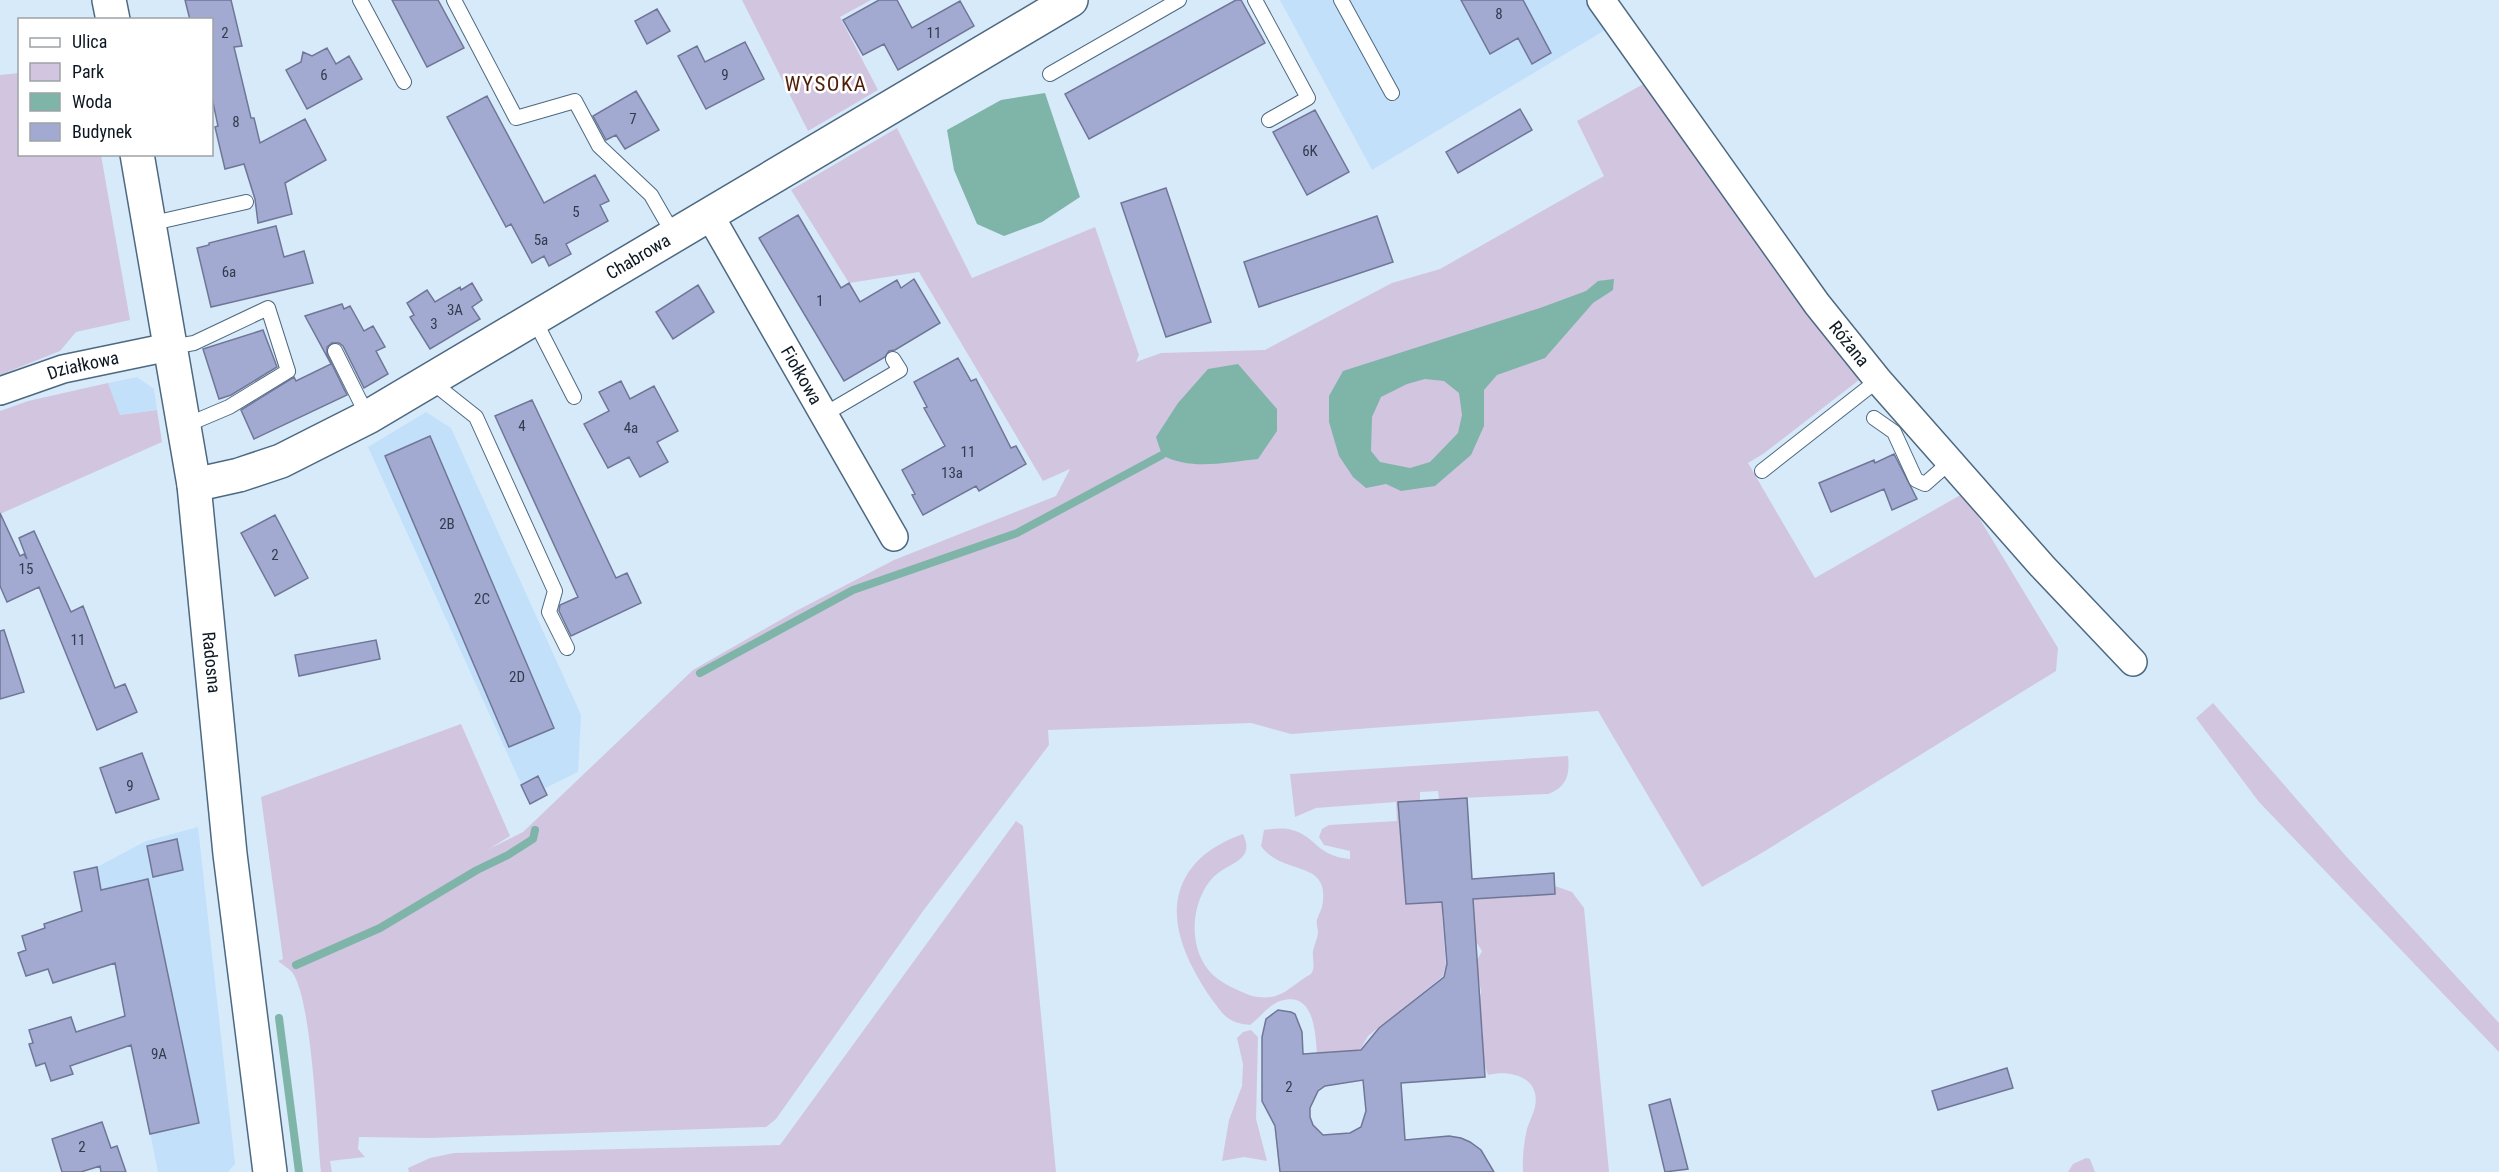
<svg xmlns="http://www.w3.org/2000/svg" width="2499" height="1172" font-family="'Roboto Condensed',sans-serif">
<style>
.built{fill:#c2e0fa}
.green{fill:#d2c5e0}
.water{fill:#7fb4a9;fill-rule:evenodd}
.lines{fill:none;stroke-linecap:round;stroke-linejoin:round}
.stream{stroke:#7fb4a9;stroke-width:8}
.building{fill:#a2aad2;stroke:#707696;stroke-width:1.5;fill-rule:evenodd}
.lane-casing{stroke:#4d6981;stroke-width:16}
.street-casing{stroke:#4d6981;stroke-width:30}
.secondary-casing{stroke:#4d6981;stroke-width:36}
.lane{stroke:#fff;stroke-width:14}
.street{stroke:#fff;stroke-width:27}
.secondary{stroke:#fff;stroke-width:33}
.labels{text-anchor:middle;stroke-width:5;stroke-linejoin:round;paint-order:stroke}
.number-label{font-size:15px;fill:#323c4d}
.street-label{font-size:18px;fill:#0c1721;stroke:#fff}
.quarter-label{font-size:21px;letter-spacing:1.5px;fill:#4f1e09;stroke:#fff}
</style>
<rect width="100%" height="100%" fill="#d7eafa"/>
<path class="built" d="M 1280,0 L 1586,0 L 1605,30 L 1372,170 Z
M 137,377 L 154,389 L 157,410 L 120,415 L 108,383 Z
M 426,412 L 451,428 L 581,715 L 578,772 L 527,797 L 368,447 Z
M 198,827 L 235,1164 L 228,1172 L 158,1172 L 105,909 L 74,872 L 97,867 L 146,841 Z"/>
<path class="green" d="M 742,0 L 871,0 L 840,17 L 878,90 L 808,131 Z
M 19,73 L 20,154 L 101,155 L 130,320 L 76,332 L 60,351 L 0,375 L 0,75 Z
M 1647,82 L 1859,380 L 1763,454 L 1748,463 L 1815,578 L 1964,493 L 2058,648 L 2056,671 L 1760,854 L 1702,887 L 1598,711 L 1291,734 L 1251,723 L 1048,730 L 1049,745 L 923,911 L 776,1119 L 766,1127 L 429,1138 L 359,1137 L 358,1149 L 365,1157 L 330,1161 L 332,1172 L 321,1172 C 317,1133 312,998 292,972 C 288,968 282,964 278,961 L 283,959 L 261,797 L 461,724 L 510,836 L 489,849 L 523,832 L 693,670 L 796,611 L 894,560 L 1056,496 L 1070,469 L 1043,481 L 919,272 L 849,283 L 791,190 L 897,128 L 972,278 L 1095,227 L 1139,355 L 1136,362 L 1161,353 L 1265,350 L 1392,283 L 1440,269 L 1604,176 L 1577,121 Z
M 108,383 L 120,415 L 157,410 L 162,442 L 0,514 L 0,411 L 28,401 Z
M 2213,703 L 2345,855 L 2499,1023 L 2499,1052 L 2259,802 L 2196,718 Z
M 1568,756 C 1570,774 1567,787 1548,794 L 1439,799 L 1438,791 L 1420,792 L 1420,800 L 1412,821 L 1462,888 L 1551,895 L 1555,891 L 1555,886 L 1572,892 L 1584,908 L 1609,1172 L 1523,1172 C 1522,1159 1524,1142 1527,1129 C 1529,1122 1533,1115 1535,1107 C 1541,1077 1510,1069 1488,1075 L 1478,1046 L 1483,1034 L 1482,1024 L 1477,1011 L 1481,992 L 1476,962 L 1482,951 C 1472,934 1460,924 1442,914 L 1446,966 L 1442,977 L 1368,1036 L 1360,1050 L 1317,1053 C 1315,1031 1314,990 1280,1001 C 1268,1005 1260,1018 1250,1025 C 1242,1024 1235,1023 1228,1018 C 1222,1014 1218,1007 1213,1001 C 1192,971 1168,928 1180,890 C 1190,860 1215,844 1243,834 C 1246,841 1249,849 1243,856 C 1236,865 1220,868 1210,881 C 1190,906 1188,951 1213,975 C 1223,984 1237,990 1249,995 C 1280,1004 1288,987 1311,974 C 1316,966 1312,960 1313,951 C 1314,945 1317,940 1318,933 C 1318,929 1316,924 1317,920 C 1318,915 1321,911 1322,907 C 1332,858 1283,877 1261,846 L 1264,830 C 1273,829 1283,827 1292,830 C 1316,836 1316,856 1350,859 L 1350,851 L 1324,845 L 1319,837 L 1322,829 L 1329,825 L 1397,821 L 1396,802 L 1316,808 L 1295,817 L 1290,774 Z
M 1016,821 L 1023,826 L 1056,1172 L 409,1172 L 408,1168 L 430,1158 L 454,1153 L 780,1145 Z
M 1251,1030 L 1258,1037 L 1256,1119 L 1267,1161 L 1244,1157 L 1222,1161 L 1229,1120 L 1242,1086 L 1243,1064 L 1237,1038 L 1243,1032 Z
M 2086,1158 L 2090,1159 L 2095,1172 L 2068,1172 L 2073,1164 Z"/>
<path class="water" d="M 1045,93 L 1080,197 L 1042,222 L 1004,236 L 977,224 L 954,170 L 947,130 L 1001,100 Z
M 1614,279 L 1613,290 L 1593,303 L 1545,358 L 1497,375 L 1484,390 L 1484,426 L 1471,455 L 1435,486 L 1401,491 L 1386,484 L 1366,488 L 1353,477 L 1339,456 L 1329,422 L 1329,396 L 1343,371 L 1540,308 L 1586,291 L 1598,281 ZM 1425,379 L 1444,381 L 1459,393 L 1462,415 L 1458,433 L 1430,462 L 1410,468 L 1380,462 L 1371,451 L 1372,417 L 1381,397 L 1407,384 Z
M 1238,364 L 1277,409 L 1277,431 L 1258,459 C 1227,462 1191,471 1162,455 L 1156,437 L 1178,403 L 1208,369 Z"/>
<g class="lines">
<path class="stream" d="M 700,673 L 853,590 L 1017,533 L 1162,455
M 296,965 L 380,928 L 477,870 L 508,855 L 533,839 L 535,830
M 279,1018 L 299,1172"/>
</g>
<path class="building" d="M 185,0 L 231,0 L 242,46 L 234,47 L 251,118 L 254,118 L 260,143 L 305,119 L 326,160 L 285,183 L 292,214 L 258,223 L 255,199 L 244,164 L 225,169 L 215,127 L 218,126 L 212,98 L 212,20 L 190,20 Z
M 392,0 L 438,0 L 464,48 L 427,67 Z
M 879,0 L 897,0 L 912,28 L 960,1 L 974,26 L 898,70 L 884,44 L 863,55 L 843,20 Z
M 1236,0 L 1241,0 L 1265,43 L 1089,139 L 1065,94 Z
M 1461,0 L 1523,0 L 1551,53 L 1532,64 L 1518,38 L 1490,54 Z
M 657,9 L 670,31 L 647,44 L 635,21 Z
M 745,42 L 764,79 L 706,109 L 678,56 L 697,46 L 705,62 Z
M 327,48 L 336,64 L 349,56 L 362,79 L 307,109 L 286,70 L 301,62 L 303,52 L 312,56 Z
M 636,91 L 659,130 L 625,149 L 616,135 L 606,140 L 593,116 Z
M 487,96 L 544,203 L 595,175 L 609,201 L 600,205 L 608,221 L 566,244 L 571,254 L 549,266 L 544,256 L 532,263 L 511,224 L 506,227 L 447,117 Z
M 1520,109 L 1532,130 L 1458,173 L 1446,152 Z
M 1315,110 L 1349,172 L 1307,195 L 1273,132 Z
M 1166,188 L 1211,322 L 1166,337 L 1121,203 Z
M 798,215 L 841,288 L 849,283 L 860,302 L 897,280 L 901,288 L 914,279 L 940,323 L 895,350 L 889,351 L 885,357 L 844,381 L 759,238 Z
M 1377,216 L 1393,262 L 1259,307 L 1244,262 Z
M 276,226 L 284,257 L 304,251 L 313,283 L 211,307 L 197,248 L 209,245 L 209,243 Z
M 472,283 L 482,300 L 472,307 L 480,319 L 430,349 L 410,317 L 414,315 L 407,303 L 427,290 L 435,302 L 460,287 L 461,290 Z
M 698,285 L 714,312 L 673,339 L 656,312 Z
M 342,304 L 344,309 L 350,306 L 364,331 L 373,326 L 385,347 L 376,351 L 388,374 L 364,388 L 343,346 L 339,343 L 332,343 L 327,347 L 327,354 L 347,395 L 254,439 L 241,410 L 294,377 L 296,381 L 331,364 L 305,316 Z
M 263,330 L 277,367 L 231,395 L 219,399 L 203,349 Z
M 958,358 L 971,381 L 976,379 L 1011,448 L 1016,446 L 1026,464 L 979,491 L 976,486 L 923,515 L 912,495 L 915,494 L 902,470 L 945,446 L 924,408 L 927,407 L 914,382 Z
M 621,381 L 630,399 L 654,386 L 678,431 L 657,442 L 668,462 L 640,477 L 629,457 L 608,468 L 584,424 L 609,411 L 599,392 Z
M 532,400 L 616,578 L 627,573 L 641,603 L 571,636 L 559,611 L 560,605 L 578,597 L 495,416 Z
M 430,436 L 554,728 L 509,747 L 385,456 Z
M 1894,454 L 1917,499 L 1892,510 L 1884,489 L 1831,512 L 1819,483 L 1874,460 L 1875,463 Z
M 0,513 L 20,556 L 24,554 L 27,559 L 19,538 L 34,531 L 71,612 L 83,606 L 115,688 L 125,684 L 137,712 L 97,730 L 39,587 L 7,602 L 0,586 Z
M 275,515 L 308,578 L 275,596 L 241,533 Z
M 4,630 L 24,692 L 0,699 L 0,631 Z
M 376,640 L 380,659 L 299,676 L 295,655 Z
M 142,753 L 159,799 L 116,813 L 100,768 Z
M 538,776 L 547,795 L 530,804 L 521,785 Z
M 1467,798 L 1472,879 L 1554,873 L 1555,894 L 1473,899 L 1485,1077 L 1401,1083 L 1405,1140 L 1449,1136 L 1461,1138 L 1470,1142 L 1481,1150 L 1494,1172 L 1280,1172 L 1275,1126 L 1262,1101 L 1262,1037 L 1266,1019 L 1278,1010 L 1291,1012 L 1295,1014 L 1302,1032 L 1303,1054 L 1361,1050 L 1379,1028 L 1444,977 L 1447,964 L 1442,902 L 1406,904 L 1398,802 ZM 1363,1080 L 1366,1111 L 1361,1127 L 1350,1133 L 1323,1135 L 1313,1125 L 1310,1117 L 1310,1108 L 1318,1091 L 1325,1086 Z
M 177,839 L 183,870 L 153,877 L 147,846 Z
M 97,867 L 101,890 L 148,879 L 199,1123 L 150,1134 L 131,1045 L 70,1066 L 73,1074 L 51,1081 L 45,1063 L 36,1066 L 29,1044 L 33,1043 L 29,1030 L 71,1017 L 76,1032 L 125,1016 L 115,963 L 53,983 L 48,969 L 26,976 L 18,953 L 26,950 L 22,936 L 45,928 L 44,924 L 82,911 L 74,872 Z
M 2007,1068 L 2013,1088 L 1938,1110 L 1932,1091 Z
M 1670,1099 L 1688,1169 L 1665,1172 L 1649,1105 Z
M 102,1122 L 111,1148 L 117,1146 L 126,1172 L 101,1172 L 100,1166 L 81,1172 L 62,1172 L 52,1139 Z"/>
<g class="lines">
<g class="lane-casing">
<path id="lane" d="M 360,0 L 404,82
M 454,0 L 516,118 L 575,101 L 599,146 L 651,195 L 674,235
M 1255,0 L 1308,98 L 1269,120
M 1341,0 L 1392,93
M 1050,74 L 1179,0
M 149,224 L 246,202
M 534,319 L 574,397
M 171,347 L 194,343 L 268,308 L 288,371 L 229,407 L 184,426
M 335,351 L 368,417
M 434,379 L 442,390 L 476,417 L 555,591 L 549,612 L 567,648
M 825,414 L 900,370 L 893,359
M 1874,418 L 1894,432 L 1916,480 L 1925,484 L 1950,462
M 1762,471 L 1878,380"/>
</g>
<g class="street-casing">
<g id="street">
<path id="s1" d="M 1601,0 L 1817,304 L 1878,380 L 2042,566 L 2133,662"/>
<path id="s2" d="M 709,214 L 894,537"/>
<path id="s3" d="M 0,391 L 63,369 L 169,347"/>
</g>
</g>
<g class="secondary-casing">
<g id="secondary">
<path d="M 109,0 L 113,20"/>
<path id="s4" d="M 137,154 L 194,485 L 230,854 L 270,1172"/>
<path id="s5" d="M 194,485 L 239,475 L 281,461 L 368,417 L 1071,0"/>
</g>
</g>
<use href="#lane" class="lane"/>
<use href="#street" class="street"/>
<use href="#secondary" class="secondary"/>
</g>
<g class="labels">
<g class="number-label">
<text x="1499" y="19">8</text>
<text x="225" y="38">2</text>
<text x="934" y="38">11</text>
<text x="324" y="80">6</text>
<text x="725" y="80">9</text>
<text x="633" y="124">7</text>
<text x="236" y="127">8</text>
<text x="1310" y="156">6K</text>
<text x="576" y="217">5</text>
<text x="541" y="245">5a</text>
<text x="229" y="277">6a</text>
<text x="820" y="306">1</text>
<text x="455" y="315">3A</text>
<text x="434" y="329">3</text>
<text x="522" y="431">4</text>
<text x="631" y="433">4a</text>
<text x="968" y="457">11</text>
<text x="952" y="478">13a</text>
<text x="447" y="529">2B</text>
<text x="275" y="560">2</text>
<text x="26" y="574">15</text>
<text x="482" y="604">2C</text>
<text x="78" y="645">11</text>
<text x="517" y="682">2D</text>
<text x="130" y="791">9</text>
<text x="159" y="1059">9A</text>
<text x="1289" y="1092">2</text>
<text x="82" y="1152">2</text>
</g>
<g class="street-label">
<text dy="6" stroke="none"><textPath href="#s5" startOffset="502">Chabrowa</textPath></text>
<text dy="6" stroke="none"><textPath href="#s1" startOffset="424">Różana</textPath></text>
<text dy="6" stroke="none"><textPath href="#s3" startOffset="87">Działkowa</textPath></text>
<text dy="6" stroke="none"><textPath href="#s2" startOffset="186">Fiołkowa</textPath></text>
<text dy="6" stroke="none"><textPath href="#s4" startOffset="514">Radosna</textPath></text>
</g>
<g class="quarter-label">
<text x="826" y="91">WYSOKA</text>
</g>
</g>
<rect x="18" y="18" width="195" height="138" fill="#ffffff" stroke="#9ea2a6" stroke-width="1.5"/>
<rect x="30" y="38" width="30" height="9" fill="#ffffff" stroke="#9ea2a6" stroke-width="1.5"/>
<text x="72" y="48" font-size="18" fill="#0c1721">Ulica</text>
<rect x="30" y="63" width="30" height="18" fill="#d2c5e0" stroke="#9ea2a6" stroke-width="1.5"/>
<text x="72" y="78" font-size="18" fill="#0c1721">Park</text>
<rect x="30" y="93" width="30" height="18" fill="#7fb4a9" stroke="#9ea2a6" stroke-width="1.5"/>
<text x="72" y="108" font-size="18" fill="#0c1721">Woda</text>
<rect x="30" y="123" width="30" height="18" fill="#a2aad2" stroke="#9ea2a6" stroke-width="1.5"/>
<text x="72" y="138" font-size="18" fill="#0c1721">Budynek</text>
</svg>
